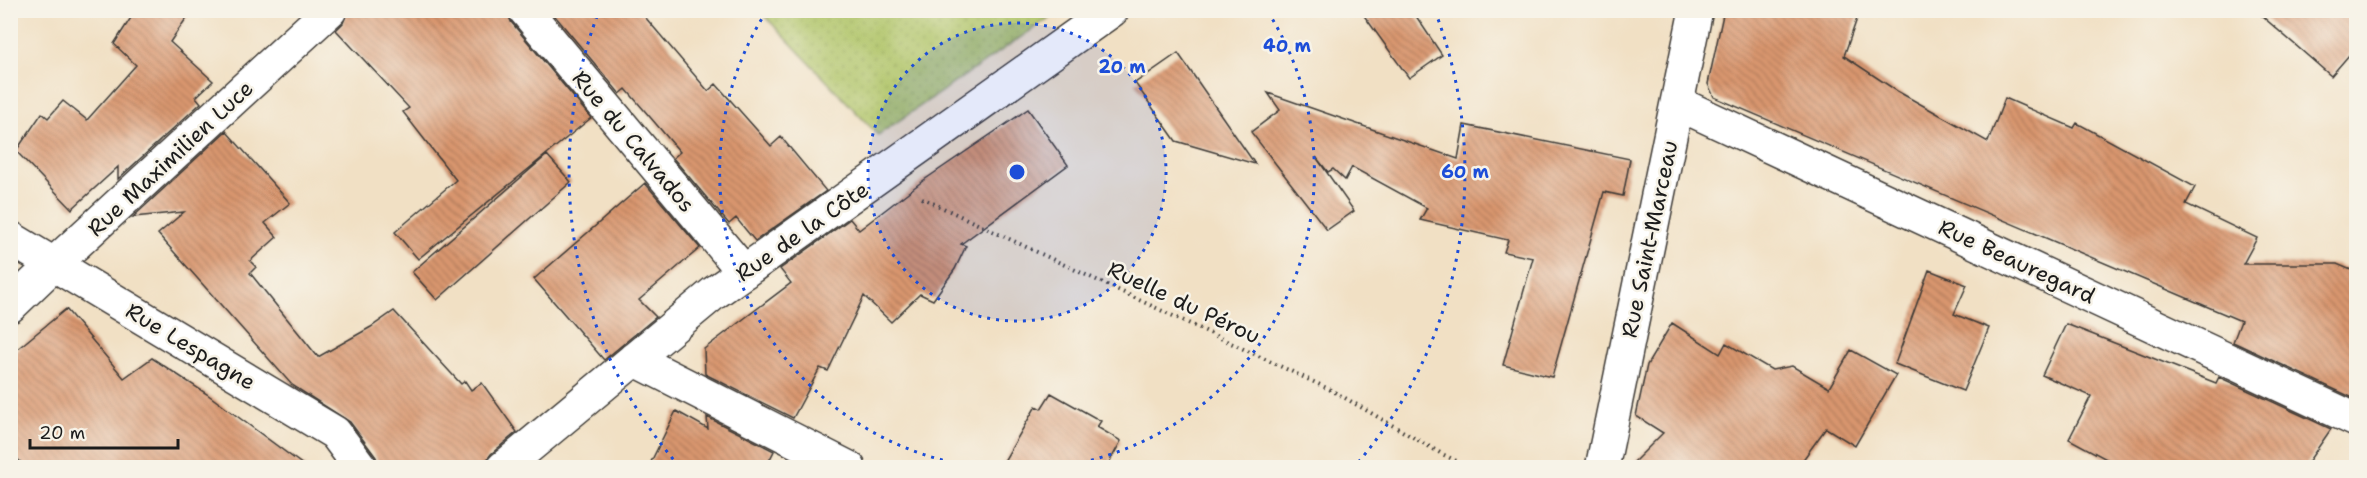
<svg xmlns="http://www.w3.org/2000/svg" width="2367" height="478" font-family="'Shantell Sans',sans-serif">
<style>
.park{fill:url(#park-dots);stroke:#667042;stroke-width:1.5}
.building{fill:url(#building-back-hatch)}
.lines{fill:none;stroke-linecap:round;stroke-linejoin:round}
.street-casing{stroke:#3c3935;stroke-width:36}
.path{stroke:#3c3935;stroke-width:4;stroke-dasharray:1.5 4.5;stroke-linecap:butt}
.street{stroke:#fff;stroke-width:33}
.ring{fill:none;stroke:#1d4ed8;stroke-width:3;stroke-dasharray:3 6}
.labels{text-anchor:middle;stroke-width:5;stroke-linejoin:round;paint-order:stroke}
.street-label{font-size:22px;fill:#1c1c1c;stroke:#f7f3e8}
.centre{fill:#1d4ed8;stroke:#f7f3e8;stroke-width:3}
.ring-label{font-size:18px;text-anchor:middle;font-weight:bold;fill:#1d4ed8;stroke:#f7f3e8;stroke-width:5;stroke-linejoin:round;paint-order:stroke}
</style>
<defs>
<pattern id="park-dots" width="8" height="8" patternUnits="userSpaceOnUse" patternTransform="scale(1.5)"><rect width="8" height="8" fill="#b0c569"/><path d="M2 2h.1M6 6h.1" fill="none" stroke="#97a95a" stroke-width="1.8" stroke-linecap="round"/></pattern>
<pattern id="building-back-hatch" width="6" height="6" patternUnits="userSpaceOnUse" patternTransform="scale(1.5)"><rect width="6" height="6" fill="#d9966e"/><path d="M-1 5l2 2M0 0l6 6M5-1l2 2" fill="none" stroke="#af7a5a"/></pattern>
</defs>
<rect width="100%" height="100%" fill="#f7f3e8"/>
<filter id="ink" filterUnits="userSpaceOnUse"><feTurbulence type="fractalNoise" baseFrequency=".0167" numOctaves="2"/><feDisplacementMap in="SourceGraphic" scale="12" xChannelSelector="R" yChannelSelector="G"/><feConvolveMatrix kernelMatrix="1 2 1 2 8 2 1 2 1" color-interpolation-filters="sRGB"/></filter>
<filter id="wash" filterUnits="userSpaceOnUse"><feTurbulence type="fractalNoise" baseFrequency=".008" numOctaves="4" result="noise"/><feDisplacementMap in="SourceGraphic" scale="24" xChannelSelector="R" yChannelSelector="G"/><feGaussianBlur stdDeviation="1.35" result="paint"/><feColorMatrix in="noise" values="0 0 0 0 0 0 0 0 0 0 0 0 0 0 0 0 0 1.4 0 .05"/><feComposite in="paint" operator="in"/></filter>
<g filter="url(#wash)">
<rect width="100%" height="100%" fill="#f1e0c4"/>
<path class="park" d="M 760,11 L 1059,11 L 878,135 Z"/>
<g id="blocks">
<path class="building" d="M 136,10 L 192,10 L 170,42 L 213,81 L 196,97 L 201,103 L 118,179 L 118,167 L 72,209 L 16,151 L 42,113 L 48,118 L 63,101 L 87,120 L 136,65 L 114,44 Z
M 348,10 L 507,10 L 511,22 L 591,118 L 418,259 L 395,232 L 456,180 L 403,112 L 409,108 L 336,30 L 343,23 Z
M 550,10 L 639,10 L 708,91 L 716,84 L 771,146 L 781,137 L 826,191 L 755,241 L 736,218 L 729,224 L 673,158 L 680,152 L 626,89 L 620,94 Z
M 1360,10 L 1412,10 L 1442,55 L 1409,78 Z
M 1724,10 L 1860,10 L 1844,56 L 1897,91 L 1988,142 L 2005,98 L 2074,128 L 2077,123 L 2195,187 L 2186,204 L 2257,238 L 2243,264 L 2337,264 L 2356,272 L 2356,392 L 2353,398 L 2233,342 L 2241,321 L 1714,97 L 1708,84 Z
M 2255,10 L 2342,10 L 2356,23 L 2356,47 L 2331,76 Z
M 1178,53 L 1255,164 L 1176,141 L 1135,83 Z
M 1268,93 L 1458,159 L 1464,125 L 1630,159 L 1623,196 L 1604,192 L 1552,377 L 1503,365 L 1533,258 L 1504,252 L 1508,240 L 1420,220 L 1427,208 L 1352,167 L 1345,180 L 1333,169 L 1328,172 L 1316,157 L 1354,211 L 1327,230 L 1251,132 L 1280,110 Z
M 1028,109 L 1068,165 L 961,244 L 966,246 L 955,269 L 933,300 L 920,294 L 891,322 L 864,296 L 828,371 L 820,368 L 793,418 L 705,374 L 704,349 L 791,283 L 780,269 L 850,219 L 859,230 L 924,180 Z
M 226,131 L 290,203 L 265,223 L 277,237 L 250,261 L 256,267 L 250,273 L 318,357 L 371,327 L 394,311 L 461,384 L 465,381 L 471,390 L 482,383 L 517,432 L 491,454 L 486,461 L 485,468 L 379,468 L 376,457 L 350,422 L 292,385 L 158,234 L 184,212 L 133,217 Z
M 547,155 L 571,182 L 437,300 L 412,272 Z
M 645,183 L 700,248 L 639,300 L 656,317 L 604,360 L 534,279 Z
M 1929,270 L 1967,285 L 1954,314 L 1989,328 L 1963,391 L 1895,364 Z
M 66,309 L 124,378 L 152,358 L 207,394 L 307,468 L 26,468 L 10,451 L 10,355 Z
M 1672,323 L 1720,354 L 1726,343 L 1772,370 L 1792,366 L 1829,388 L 1851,350 L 1896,375 L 1855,446 L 1826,428 L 1797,468 L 1628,468 L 1663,433 L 1636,416 L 1647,365 Z
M 2066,324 L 2216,383 L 2219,377 L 2331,429 L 2304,468 L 2123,468 L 2069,439 L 2091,396 L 2042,375 Z
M 1051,393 L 1101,421 L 1097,427 L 1121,441 L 1106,468 L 1000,468 L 1036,406 L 1041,409 Z
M 676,411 L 708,429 L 707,417 L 774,451 L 768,463 L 776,468 L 648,468 Z"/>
</g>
</g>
<g filter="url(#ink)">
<use href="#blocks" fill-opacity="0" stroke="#3c3935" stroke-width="1.5"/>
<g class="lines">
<g class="street-casing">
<path id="street" d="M 525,10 L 744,272
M 1677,103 L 2356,420
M 10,238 L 335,433 L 361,468
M 10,306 L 54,264 L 330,10
M 634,359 L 849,468
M 503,468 L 714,293 L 1112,10
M 1602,468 L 1696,10"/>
</g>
<path class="path" d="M 922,198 L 1333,391 L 1442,454 L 1471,468"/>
<use href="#street" class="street"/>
</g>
</g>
<circle cx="1017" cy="172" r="149" fill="#1d4ed8" fill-opacity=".12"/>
<g class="ring">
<circle cx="1017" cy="172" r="149"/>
<path d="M978 467A298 298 0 0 1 766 12M1268 12A298 298 0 0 1 1056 467"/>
<path d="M679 466A448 448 0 0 1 599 11M1435 11A448 448 0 0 1 1355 466"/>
</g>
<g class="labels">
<g class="street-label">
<text transform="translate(634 141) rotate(50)" y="8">Rue du Calvados</text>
<text transform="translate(170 158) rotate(-43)" y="8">Rue Maximilien Luce</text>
<text transform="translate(802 231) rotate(-35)" y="8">Rue de la Côte</text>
<text transform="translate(1649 239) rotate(-78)" y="8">Rue Saint-Marceau</text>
<text transform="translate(2017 261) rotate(25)" y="8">Rue Beauregard</text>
<text transform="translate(1184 302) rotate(25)" y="8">Ruelle du Pérou</text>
<text transform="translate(191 346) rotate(31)" y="8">Rue Lespagne</text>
</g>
</g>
<circle cx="1017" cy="172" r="9" class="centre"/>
<g class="ring-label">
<text x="1287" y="52">40 m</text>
<text x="1122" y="73">20 m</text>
<text x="1465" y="178">60 m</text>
</g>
<rect width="2367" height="478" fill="none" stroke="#f7f3e8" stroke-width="36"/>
<path d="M30 439v9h148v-9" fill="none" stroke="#1c1c1c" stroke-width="3"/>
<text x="39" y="439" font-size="18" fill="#1c1c1c" stroke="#f7f3e8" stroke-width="4.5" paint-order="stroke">20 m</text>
</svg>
